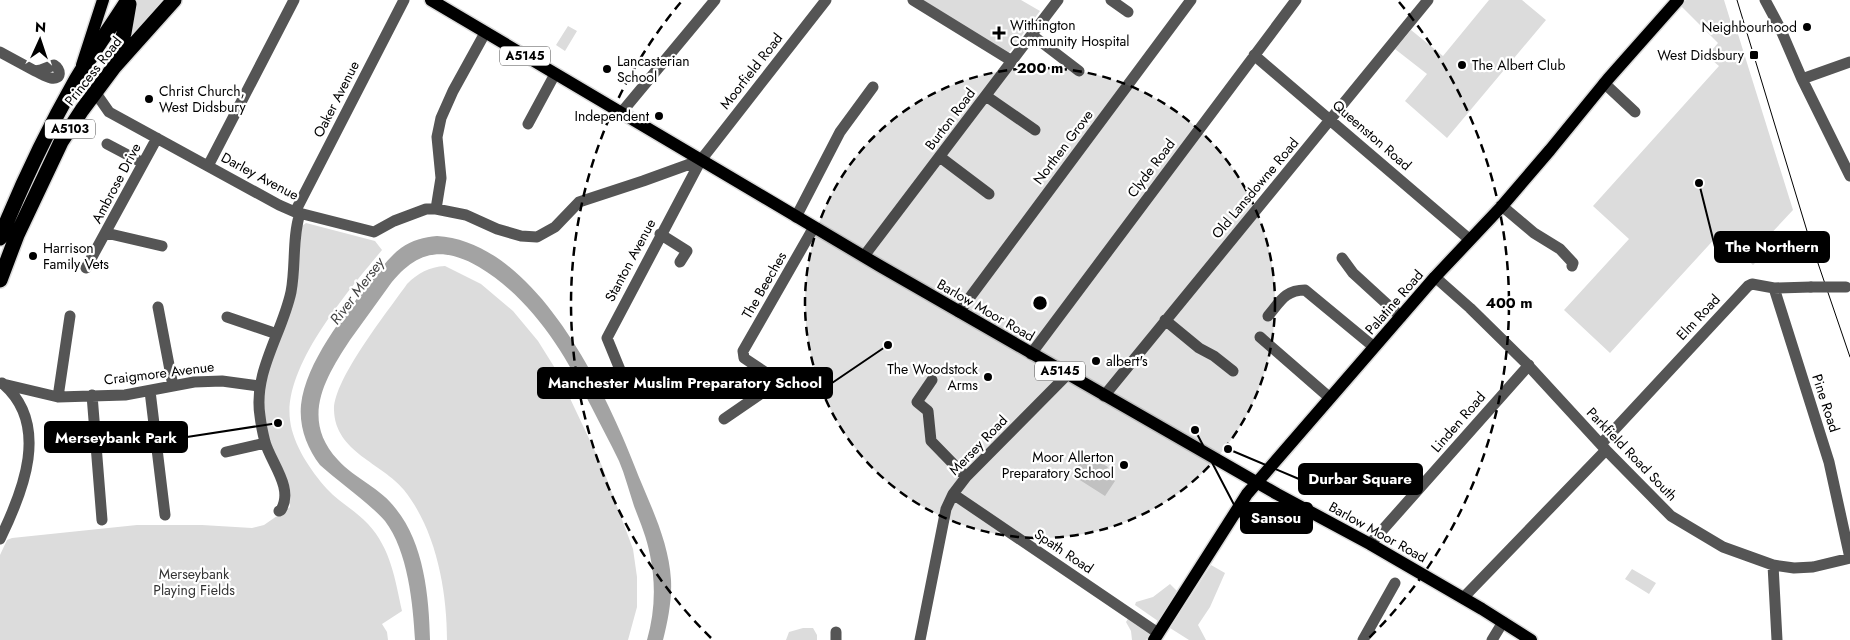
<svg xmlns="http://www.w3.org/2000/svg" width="1850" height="640" font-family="Jost,sans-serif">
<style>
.green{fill:#dcdcdc}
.water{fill:#a3a3a3}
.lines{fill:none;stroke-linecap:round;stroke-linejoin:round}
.major-casing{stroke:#dbdbdb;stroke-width:15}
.highway-casing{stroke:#dbdbdb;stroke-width:18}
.minor{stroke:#555;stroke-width:11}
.major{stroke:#000;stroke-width:12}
.highway{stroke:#000;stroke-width:15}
.tram{stroke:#000;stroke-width:1}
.minor-bridge{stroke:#555;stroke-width:11}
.ring{fill:none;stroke:#000;stroke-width:2.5;stroke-dasharray:9 6}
.poi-dot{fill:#000;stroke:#fff;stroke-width:2}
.labels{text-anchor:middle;stroke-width:4.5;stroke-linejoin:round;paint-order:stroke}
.shield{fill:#fff;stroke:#4c4c4c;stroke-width:1}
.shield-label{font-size:12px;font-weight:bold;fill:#000}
.poi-label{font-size:14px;fill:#000;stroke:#fff;text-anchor:start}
.street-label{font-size:14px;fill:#000;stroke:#fff}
.park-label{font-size:14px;fill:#333;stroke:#fff}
.water-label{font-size:15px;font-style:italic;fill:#444;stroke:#fff}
.centre{fill:#000;stroke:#fff;stroke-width:2.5}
.ring-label{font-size:15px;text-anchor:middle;font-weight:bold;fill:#000;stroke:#fff;stroke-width:4.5;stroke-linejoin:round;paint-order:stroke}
.leader{fill:none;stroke:#000;stroke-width:2}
.callout-dot{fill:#000;stroke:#fff;stroke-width:2}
.callout{fill:#000;stroke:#000;stroke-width:2}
.callout-label{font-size:15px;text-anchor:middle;font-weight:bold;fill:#fff}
</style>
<rect width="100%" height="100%" fill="#fff"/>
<path class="green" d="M 135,0 L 162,0 L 129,40 Z
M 923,0 L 1021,0 L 1040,11 L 1008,54 Z
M 1489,0 L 1522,0 L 1546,20 L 1447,138 L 1405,101 L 1427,74 L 1395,49 L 1411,30 L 1443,56 Z
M 1686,0 L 1724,0 L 1733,29 L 1737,31 L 1793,210 L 1750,256 L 1756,262 L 1753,265 L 1719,234 L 1610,353 L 1564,310 L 1629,239 L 1593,206 L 1719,66 L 1707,56 L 1718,43 L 1681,6 Z
M 568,26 L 577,31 L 565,51 L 556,45 Z
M 306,223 L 375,241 L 382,250 C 349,290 283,366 290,420 C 293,445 311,471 327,489 C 339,502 356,511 368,524 C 391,549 395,579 402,611 L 382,624 L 387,632 L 388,640 L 0,640 L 0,555 L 7,540 L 12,538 L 137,525 L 202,525 L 252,528 L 264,525 L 290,507 L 289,486 L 276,460 L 265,426 L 263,398 L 265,378 L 298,266 L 302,226 Z
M 445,266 L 481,284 L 513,311 L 538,341 L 558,373 L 602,466 L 633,549 L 637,577 L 637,607 L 628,640 L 447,640 C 447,590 436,530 404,490 C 382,463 335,452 334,410 C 333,380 388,311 407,284 C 418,273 429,267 445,266 Z
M 1086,454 L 1108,467 L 1104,474 L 1115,481 L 1105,496 L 1072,475 Z
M 1211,565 L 1225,573 L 1210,607 L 1198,625 L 1206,640 L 1189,640 L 1170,628 Z
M 1632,569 L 1656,583 L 1649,594 L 1625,579 Z
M 1170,584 L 1177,591 L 1158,621 L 1135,605 L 1136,602 L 1153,597 Z
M 1129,617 L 1151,631 L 1146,640 L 1132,640 L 1131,631 L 1126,622 Z
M 803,628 L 813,628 L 817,635 L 817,640 L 786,640 L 789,632 Z"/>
<path class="water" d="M 437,236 C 539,242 610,400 641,482 C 654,513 669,545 671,580 C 672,599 668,621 663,640 L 647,640 C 655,612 656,584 650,555 C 647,538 640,522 634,506 C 629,491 625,475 619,461 C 610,442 600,424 591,406 C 564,352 532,299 479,267 C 441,245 415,252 389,286 C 376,304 363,322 350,340 C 325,378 300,419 338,460 C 355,479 381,488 396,509 C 424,544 429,596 430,640 L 415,640 C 413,604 408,551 385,521 C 369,503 339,482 320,465 C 307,448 299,427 301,405 C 306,362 344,315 370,282 C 380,270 389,257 401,248 C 412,240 424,237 437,236 Z"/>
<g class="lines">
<g class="major-casing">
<path id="major" d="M 431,0 L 880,266 L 1277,494 L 1370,544 L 1482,609 L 1531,640
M 82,65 L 103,0
M 1154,640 L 1247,494 L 1435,277 L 1502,206 L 1550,150 L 1608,79 L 1678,0"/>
</g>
<g class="highway-casing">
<path id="highway" d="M 115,64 L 124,33 L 129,4
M 0,238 C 22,184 47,131 76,80 C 92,53 111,27 128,0
M 0,280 L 17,235 L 61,142 L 82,110 L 114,67 L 174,0"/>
</g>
<path class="minor" d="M 913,0 L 1012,61
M 1111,0 L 1128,12
M 1765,0 L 1780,28 L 1802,79 L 1850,176
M 1032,35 L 1079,71
M 0,52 L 35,71
M 1254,55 L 1469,239
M 54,65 C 61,69 62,80 51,78 C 46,77 40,73 35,71 L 41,70 Z
M 1802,79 L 1850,62
M 1604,83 L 1635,112
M 95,92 L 109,112 L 279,205 L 295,212 L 374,232 L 394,221 L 426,209 L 436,209 L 466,215 L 497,229 L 521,236 L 537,237 L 555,227 L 579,202 L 643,181 L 701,160
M 986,96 L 1035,130
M 621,113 L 715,0
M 528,124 L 555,74
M 107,144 L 143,163
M 940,157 L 989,194
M 208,166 L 294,0
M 1502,206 L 1534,233 L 1560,249 L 1573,263 L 1572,266
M 436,209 L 441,178 L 437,137 L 441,118 L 453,91 L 485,33
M 295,212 L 404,0
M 796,217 L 840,132 L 873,87
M 106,233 L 162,246
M 660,234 L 687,251 L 680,262
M 864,256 L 1058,0
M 1342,258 L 1353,273 L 1401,317
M 86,268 L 157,138
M 1435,277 L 1470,308 L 1526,363 L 1606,450 L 1671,516 L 1723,547 L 1773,565 L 1794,568 L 1813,567 L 1850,558
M 1774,288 L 1829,462 L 1850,558
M 158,307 L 173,386
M 959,312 L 1191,0
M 1268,316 C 1280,302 1285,290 1305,290 L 1374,347
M 227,317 L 277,334
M 1165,320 L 1199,348 L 1214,356 L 1233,371
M 1260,337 L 1330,398
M 1031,354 L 1296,0
M 623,377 L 607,338 L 701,160 L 826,0
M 932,380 L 917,402 L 928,411 L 931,441 L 966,477
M 3,384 L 58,397 L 125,395 L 194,382 L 222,381 L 259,386
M 150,391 L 165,515
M 92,395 L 102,520
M 1104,396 L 1428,0
M 58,397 L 70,316
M 724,419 L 772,386 L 771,376 L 744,358 L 743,351 L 814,227
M 1601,444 L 1748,286 L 1752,284 L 1774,288 L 1811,287
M 226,452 L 265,443
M 953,494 L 1158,633
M 279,511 L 281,510 C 294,488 271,463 265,442 C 263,434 261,425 260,416 C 253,372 282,334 291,292 C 296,266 292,238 300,213
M 0,539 C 23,492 51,424 2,383
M 1370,544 L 1529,365
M 1773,565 L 1777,640
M 1463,598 L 1606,450
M 836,640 L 836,632
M 920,640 L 946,509 L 953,494 L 966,477 L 1067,375
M 1363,640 L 1395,583
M 1492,640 L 1503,622"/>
<use href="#major" class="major"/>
<use href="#highway" class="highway"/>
<path class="tram" d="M 1737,0 L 1807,231 L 1850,357"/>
<path class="minor-bridge" d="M 1811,287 L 1846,287"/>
</g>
<circle cx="1040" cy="303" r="235" fill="#000" fill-opacity=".12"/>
<g class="ring">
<circle cx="1040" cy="303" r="235"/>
<path d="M711 638A469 469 0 0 1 681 2M1399 2A469 469 0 0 1 1369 638"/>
</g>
<g class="poi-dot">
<circle cx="1807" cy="27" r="5"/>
<path d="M996.5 25.5h5v5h5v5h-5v5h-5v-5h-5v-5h5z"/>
<rect x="1749" y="50" width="10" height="10" rx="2.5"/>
<circle cx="1462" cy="65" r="5"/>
<circle cx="607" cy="69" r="5"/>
<circle cx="149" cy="99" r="5"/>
<circle cx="659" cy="116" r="5"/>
<circle cx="33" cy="256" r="5"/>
<circle cx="1096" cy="361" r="5"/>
<circle cx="988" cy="377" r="5"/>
<circle cx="1124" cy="465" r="5"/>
</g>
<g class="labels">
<g class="shield">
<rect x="500" y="46.5" width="50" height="19" rx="4"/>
<rect x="45" y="119.5" width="50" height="19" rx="4"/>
<rect x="1035" y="361.5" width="50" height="19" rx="4"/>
</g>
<g class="shield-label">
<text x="525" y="60">A5145</text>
<text x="70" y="133">A5103</text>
<text x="1060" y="375">A5145</text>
</g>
<g class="poi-label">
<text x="1010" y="30">Withington<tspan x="1010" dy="16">Community Hospital</tspan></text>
<text x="1797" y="32" text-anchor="end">Neighbourhood</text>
<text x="1744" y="60" text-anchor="end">West Didsbury</text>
<text x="617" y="66">Lancasterian<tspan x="617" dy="16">School</tspan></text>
<text x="1472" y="70">The Albert Club</text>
<text x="159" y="96">Christ Church,<tspan x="159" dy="16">West Didsbury</tspan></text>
<text x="649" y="121" text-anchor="end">Independent</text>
<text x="43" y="253">Harrison<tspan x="43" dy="16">Family Vets</tspan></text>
<text x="1106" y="366">albert's</text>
<text x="978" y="374" text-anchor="end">The Woodstock<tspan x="978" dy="16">Arms</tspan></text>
<text x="1114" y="462" text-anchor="end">Moor Allerton<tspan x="1114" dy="16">Preparatory School</tspan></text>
</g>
<g class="street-label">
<text transform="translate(93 71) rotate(-52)" y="5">Princess Road</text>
<text transform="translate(751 71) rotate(-52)" y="5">Moorfield Road</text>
<text transform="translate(336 99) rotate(-63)" y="5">Oaker Avenue</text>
<text transform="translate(950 119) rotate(-53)" y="5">Burton Road</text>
<text transform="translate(1372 135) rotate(41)" y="5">Queenston Road</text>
<text transform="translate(1063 147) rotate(-53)" y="5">Northen Grove</text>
<text transform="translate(1151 168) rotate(-53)" y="5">Clyde Road</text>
<text transform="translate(260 176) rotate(28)" y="5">Darley Avenue</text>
<text transform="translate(116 183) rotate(-62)" y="5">Ambrose Drive</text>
<text transform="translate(1255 188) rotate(-50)" y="5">Old Lansdowne Road</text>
<text transform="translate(630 260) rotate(-62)" y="5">Stanton Avenue</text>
<text transform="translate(764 285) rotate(-60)" y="5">The Beeches</text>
<text transform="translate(1394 302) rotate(-49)" y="5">Palatine Road</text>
<text transform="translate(986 310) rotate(30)" y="5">Barlow Moor Road</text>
<text transform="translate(1698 317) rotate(-47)" y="5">Elm Road</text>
<text transform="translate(159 373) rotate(-7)" y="5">Craigmore Avenue</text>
<text transform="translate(1826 403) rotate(72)" y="5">Pine Road</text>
<text transform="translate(1458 422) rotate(-49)" y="5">Linden Road</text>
<text transform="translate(978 445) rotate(-46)" y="5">Mersey Road</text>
<text transform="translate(1632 454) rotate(46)" y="5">Parkfield Road South</text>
<text transform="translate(1378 532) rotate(29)" y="5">Barlow Moor Road</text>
<text transform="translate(1064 551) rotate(34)" y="5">Spath Road</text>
</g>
<g class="park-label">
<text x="194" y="579">Merseybank<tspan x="194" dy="16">Playing Fields</tspan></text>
</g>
<g class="water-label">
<text transform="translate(357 291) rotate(-53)" y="5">River Mersey</text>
</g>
</g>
<circle cx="1040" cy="303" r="8" class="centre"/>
<g class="ring-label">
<text x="1040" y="73">200 m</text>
<text x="1509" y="308">400 m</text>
</g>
<path class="leader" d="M1699 183L1715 247M888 345L832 383M278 423L187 437M1228 449L1299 479M1195 430L1241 518"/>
<g class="callout-dot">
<circle cx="1699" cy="183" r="5"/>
<circle cx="888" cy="345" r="5"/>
<circle cx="278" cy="423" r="5"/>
<circle cx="1228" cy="449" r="5"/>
<circle cx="1195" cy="430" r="5"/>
</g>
<g class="callout">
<rect x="1715" y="232" width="114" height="30" rx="5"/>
<rect x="538" y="368" width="294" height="30" rx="5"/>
<rect x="45" y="422" width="142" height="30" rx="5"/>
<rect x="1299" y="464" width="123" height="30" rx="5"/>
<rect x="1241" y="503" width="71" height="30" rx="5"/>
</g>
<g class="callout-label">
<text x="1772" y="252">The Northern</text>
<text x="685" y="388">Manchester Muslim Preparatory School</text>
<text x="116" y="443">Merseybank Park</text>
<text x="1360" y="484">Durbar Square</text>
<text x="1276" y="523">Sansou</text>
</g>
<g transform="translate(40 40) rotate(3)" stroke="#ffffff" stroke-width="4" paint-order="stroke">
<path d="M0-4L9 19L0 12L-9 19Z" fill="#000000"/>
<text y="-8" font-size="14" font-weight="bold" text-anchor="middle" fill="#000000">N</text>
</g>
</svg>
